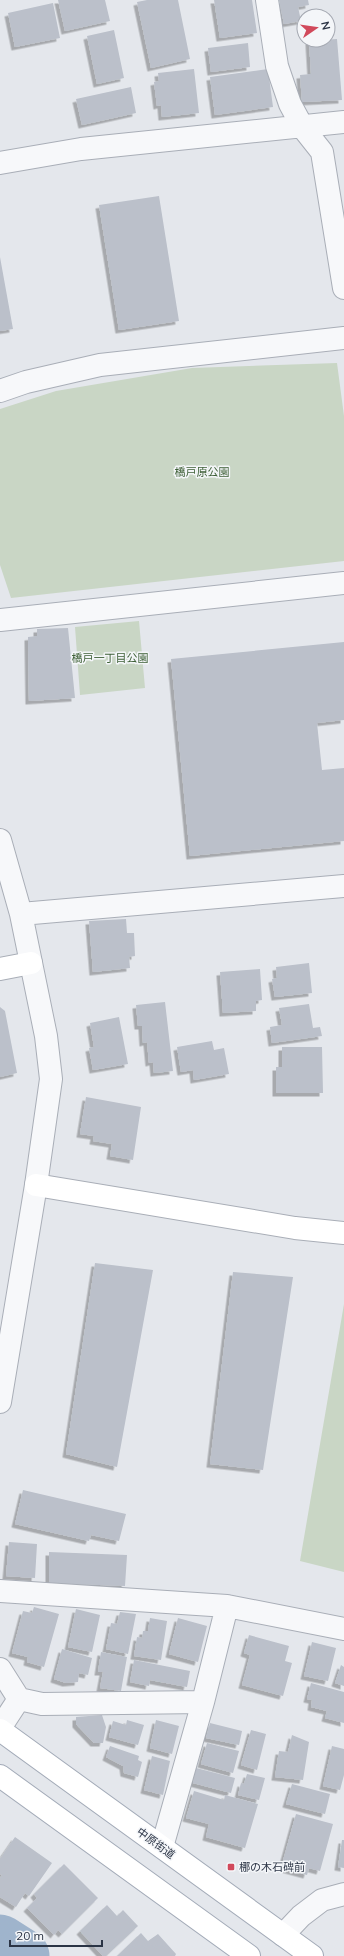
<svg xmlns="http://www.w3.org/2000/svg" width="344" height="1956" font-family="Mulish,'Noto Sans JP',sans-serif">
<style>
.green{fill:#c9d6c5}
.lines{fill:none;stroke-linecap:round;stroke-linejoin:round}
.river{stroke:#9fb4cc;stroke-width:55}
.building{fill:#bbc0ca;filter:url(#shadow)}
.street-casing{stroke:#a9aeb7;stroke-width:24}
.secondary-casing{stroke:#a9aeb7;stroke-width:24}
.primary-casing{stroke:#a3abb8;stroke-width:24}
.street{stroke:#f7f8fa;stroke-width:22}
.secondary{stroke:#fff;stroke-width:22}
.primary{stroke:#fff;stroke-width:22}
.poi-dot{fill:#d1495b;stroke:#f4f6f9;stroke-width:1.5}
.labels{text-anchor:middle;stroke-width:3;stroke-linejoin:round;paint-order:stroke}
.park-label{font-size:11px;fill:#3f6138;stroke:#f4f6f9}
.street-label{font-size:11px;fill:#2b3445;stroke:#f4f6f9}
.poi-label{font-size:11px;fill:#2b3445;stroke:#f4f6f9;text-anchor:start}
</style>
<defs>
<filter id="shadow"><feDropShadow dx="-3.5" dy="3.5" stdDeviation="0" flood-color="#0004"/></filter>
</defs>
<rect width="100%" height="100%" fill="#e4e7ec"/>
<path class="green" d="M 337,363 L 344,416 L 344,561 L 11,598 L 0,565 L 0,409 L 56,391 L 192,368 Z
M 139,621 L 145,688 L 80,695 L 75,627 Z
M 344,1304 L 344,1572 L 300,1561 Z"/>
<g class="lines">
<path class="river" d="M 0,1942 L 22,1956"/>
</g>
<path class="building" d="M 58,0 L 105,0 L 110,21 L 65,31 Z
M 147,0 L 178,0 L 190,59 L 151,68 L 137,2 Z
M 214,0 L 252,0 L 257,33 L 220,38 Z
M 279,0 L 308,0 L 309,5 L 298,7 L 301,21 L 284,24 Z
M 53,3 L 60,38 L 15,47 L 8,13 Z
M 114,30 L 124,78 L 97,84 L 87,36 Z
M 337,39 L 342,100 L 302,102 L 300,75 L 311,74 L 309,41 Z
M 248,43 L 250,67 L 211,72 L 208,48 Z
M 194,69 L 199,113 L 162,117 L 161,105 L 157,106 L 154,82 L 159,81 L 158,73 Z
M 268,69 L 273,107 L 215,115 L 210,77 Z
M 131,87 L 136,113 L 82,125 L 76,99 Z
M 159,196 L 179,321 L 119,330 L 99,205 Z
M 0,257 L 13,329 L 0,331 Z
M 68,628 L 75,698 L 29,701 L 28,637 L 37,636 L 37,629 Z
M 344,642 L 344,720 L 317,723 L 322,770 L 344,768 L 344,841 L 190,856 L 171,659 Z
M 126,919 L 127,933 L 134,933 L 135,956 L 129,957 L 130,968 L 93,972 L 89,921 Z
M 309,963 L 312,993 L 275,997 L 272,979 L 277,978 L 276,967 Z
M 260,969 L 262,1000 L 256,1001 L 256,1011 L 223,1013 L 220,972 Z
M 165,1002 L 173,1071 L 154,1073 L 153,1062 L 149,1063 L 147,1042 L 143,1043 L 142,1026 L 138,1026 L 136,1005 Z
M 309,1004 L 313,1028 L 320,1027 L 322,1036 L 272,1043 L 270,1027 L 282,1025 L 279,1008 Z
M 0,1007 L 5,1011 L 17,1073 L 0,1077 Z
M 119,1017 L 128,1064 L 93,1070 L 89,1048 L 94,1047 L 90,1023 Z
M 212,1041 L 214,1050 L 224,1048 L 229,1074 L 194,1080 L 193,1070 L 181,1072 L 177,1047 Z
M 282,1047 L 322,1047 L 323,1093 L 276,1093 L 276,1067 L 282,1067 Z
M 86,1097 L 141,1107 L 133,1160 L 110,1156 L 112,1144 L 93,1141 L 94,1136 L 80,1134 Z
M 95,1263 L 153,1270 L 117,1467 L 66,1454 Z
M 233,1272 L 293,1277 L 263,1470 L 210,1464 Z
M 23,1490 L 126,1514 L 119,1541 L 91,1535 L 89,1541 L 15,1524 Z
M 9,1542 L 37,1544 L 35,1578 L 6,1576 Z
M 49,1552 L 127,1555 L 125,1586 L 49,1583 Z
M 34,1607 L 59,1614 L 44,1667 L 27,1662 L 28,1657 L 12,1653 L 23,1611 L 32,1613 Z
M 76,1609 L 100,1615 L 92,1652 L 68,1647 Z
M 120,1612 L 136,1614 L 128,1654 L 106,1649 L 111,1623 L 117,1624 Z
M 150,1618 L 167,1621 L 161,1660 L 134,1656 L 137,1637 L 142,1638 L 143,1631 L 148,1631 Z
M 178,1618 L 207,1626 L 198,1662 L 169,1654 Z
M 249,1635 L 289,1646 L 285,1661 L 292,1663 L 283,1696 L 242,1685 L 250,1655 L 244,1653 Z
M 312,1642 L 336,1648 L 328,1681 L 304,1676 Z
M 62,1649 L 92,1658 L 88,1675 L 79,1673 L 78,1682 L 66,1683 L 54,1679 Z
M 101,1652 L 127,1657 L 121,1691 L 100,1688 L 103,1672 L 98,1672 Z
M 134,1660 L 190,1671 L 187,1687 L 150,1680 L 149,1686 L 130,1682 Z
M 341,1665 L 344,1667 L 344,1686 L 335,1683 Z
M 311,1683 L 344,1692 L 344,1723 L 325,1718 L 327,1711 L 311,1707 L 312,1700 L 307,1699 Z
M 102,1715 L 106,1727 L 103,1743 L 94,1743 L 76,1724 L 76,1717 Z
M 127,1720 L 144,1725 L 138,1745 L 109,1737 L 113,1721 L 126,1725 Z
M 156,1720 L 179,1726 L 172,1754 L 150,1748 Z
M 210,1723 L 242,1731 L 239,1745 L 206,1738 Z
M 251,1730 L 266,1734 L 257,1770 L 241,1765 Z
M 292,1735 L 309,1742 L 303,1780 L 275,1777 L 279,1751 L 288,1752 Z
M 207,1743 L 239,1751 L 233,1773 L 201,1764 Z
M 110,1746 L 139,1756 L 138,1760 L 142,1762 L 138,1777 L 124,1773 L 123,1766 L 106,1757 Z
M 332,1746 L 344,1749 L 344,1775 L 340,1790 L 323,1786 Z
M 152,1756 L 170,1761 L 163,1795 L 144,1790 Z
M 196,1768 L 235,1778 L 231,1793 L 193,1783 Z
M 247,1774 L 265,1778 L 259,1800 L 238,1795 L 241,1783 L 244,1784 Z
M 292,1784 L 330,1794 L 325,1814 L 286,1804 Z
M 194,1791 L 224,1800 L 225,1795 L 258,1804 L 245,1848 L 206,1837 L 209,1824 L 186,1818 Z
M 296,1814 L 333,1824 L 320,1871 L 309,1868 L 307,1875 L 281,1868 Z
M 15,1837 L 52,1863 L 29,1896 L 25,1893 L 16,1907 L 0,1897 L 0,1878 L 2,1875 L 0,1874 L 0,1859 Z
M 342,1840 L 344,1840 L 344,1868 L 338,1867 Z
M 64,1864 L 98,1898 L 62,1934 L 58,1930 L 54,1935 L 27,1908 L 37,1898 L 34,1894 Z
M 107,1905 L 117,1916 L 123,1910 L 138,1926 L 106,1956 L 103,1956 L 80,1931 Z
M 141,1933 L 148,1941 L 158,1934 L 176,1954 L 175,1956 L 117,1956 Z"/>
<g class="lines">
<g class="street-casing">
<path id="street" d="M 267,0 L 277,66 L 290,104 L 303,128 L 322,152 L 344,288
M 0,163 L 81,149 L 344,122
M 0,391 L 26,382 L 100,365 L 344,338
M 0,620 L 344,583
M 0,840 L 21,914 L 46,1036 L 51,1079 L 36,1185 L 0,1402
M 21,914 L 344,886
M 0,1591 L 227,1606 L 344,1629
M 0,1669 L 19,1699
M 0,1728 L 19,1699 L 42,1704 L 203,1702 L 227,1606
M 162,1847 L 203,1702
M 283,1935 L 301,1916 L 322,1900 L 344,1894"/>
</g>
<g class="secondary-casing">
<path id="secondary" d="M 0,969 L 31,963
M 36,1185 L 295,1228 L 344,1233"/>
</g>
<g class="primary-casing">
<path id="primary" d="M 0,1730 L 312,1956
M 0,1776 L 249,1956"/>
</g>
<use href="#street" class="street"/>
<use href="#secondary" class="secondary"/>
<use href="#primary" class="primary"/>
</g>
<rect class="poi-dot" x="227" y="1863" width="8" height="8" rx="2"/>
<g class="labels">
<g class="park-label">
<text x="202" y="476">橋戸原公園</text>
<text x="110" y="662">橋戸一丁目公園</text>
</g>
<g class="street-label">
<text transform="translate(156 1843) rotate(36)" y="4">中原街道</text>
</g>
<g class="poi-label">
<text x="239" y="1871">梛の木石碑前</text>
</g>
</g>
<g transform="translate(316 28) rotate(77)"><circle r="19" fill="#f4f6f9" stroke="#a4a8b1"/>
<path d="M0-3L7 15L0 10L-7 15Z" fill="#d1495b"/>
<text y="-6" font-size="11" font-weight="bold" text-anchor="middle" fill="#2b3445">N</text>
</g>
<path d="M10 1940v6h92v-6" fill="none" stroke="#2b3445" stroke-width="2"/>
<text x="16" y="1940" font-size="12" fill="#2b3445" stroke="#f4f6f9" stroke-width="3" paint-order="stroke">20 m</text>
</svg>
